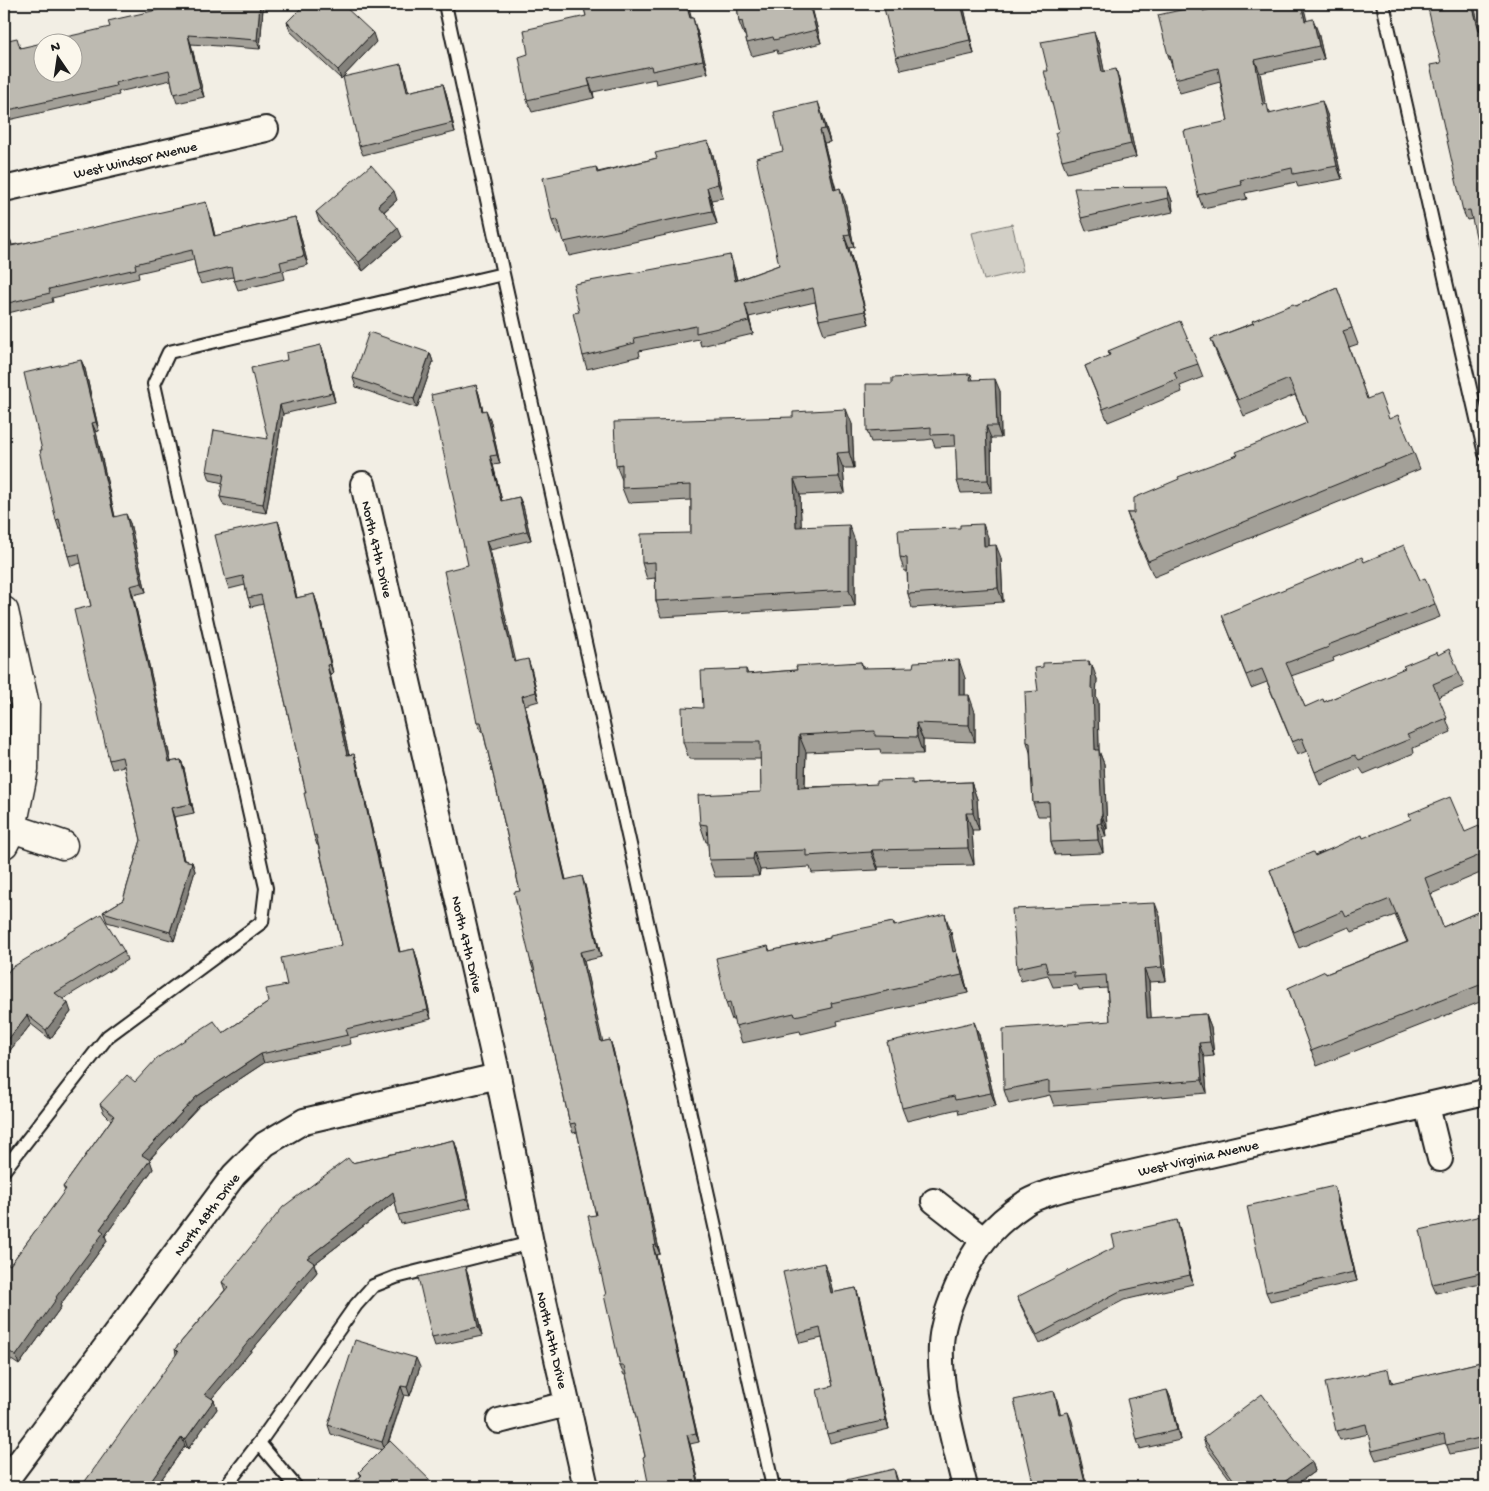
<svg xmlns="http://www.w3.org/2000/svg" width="1489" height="1491" font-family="'Gochi Hand',sans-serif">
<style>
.green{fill:#d2cfc6;stroke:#777671}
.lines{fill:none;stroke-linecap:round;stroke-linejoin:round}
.lane-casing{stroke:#1c1c1c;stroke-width:16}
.street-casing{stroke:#1c1c1c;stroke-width:28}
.secondary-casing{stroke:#1c1c1c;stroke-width:31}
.lane{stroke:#fbf7ec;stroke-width:12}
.street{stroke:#fbf7ec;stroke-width:24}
.secondary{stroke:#fbf7ec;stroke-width:28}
.wall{fill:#a3a098;stroke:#1c1c1c}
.shaded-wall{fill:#84827c;stroke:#1c1c1c}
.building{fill:#bdbab1;stroke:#1c1c1c}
.labels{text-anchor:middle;stroke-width:4;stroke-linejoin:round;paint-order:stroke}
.street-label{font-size:14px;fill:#1c1c1c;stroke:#fbf7ec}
</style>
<rect width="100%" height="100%" fill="#f2eee4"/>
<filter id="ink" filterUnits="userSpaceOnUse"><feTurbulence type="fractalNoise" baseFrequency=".02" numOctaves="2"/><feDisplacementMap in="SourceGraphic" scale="10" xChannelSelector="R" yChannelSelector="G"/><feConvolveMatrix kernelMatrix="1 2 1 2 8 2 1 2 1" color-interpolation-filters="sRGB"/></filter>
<g filter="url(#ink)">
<path class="green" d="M 1012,224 L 1023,271 L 984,280 L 972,233 Z"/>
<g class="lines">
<g class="lane-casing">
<path id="lane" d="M 445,4 L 503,274 L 773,1487
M 1383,4 L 1485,454
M 4,1170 L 108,1036 L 262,922 L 266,888 L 154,384 L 169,352 L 503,274
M 259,1443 L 296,1487
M 225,1487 L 259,1443 L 356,1305 L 373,1286 L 396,1277 L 531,1243"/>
</g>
<g class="street-casing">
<path id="street" d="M 4,189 L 266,129
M 363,484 L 498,1076 L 531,1243 L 586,1487
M 1427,1106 L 1440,1159
M 934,1201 L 984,1240
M 499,1421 L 567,1404
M 4,1483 L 234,1175 L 265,1144 L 304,1121 L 498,1076
M 965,1487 C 954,1441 939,1393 941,1345 C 942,1314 966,1263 984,1240 C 996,1225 1012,1212 1027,1202 C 1041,1194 1058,1190 1074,1186 L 1485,1092"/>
</g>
<g class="secondary-casing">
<path id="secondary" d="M 4,611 L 25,705 L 24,769 L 12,828 L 4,844
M 12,828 L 63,845"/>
</g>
<use href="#lane" class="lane"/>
<use href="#street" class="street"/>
<use href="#secondary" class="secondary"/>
</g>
<path class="wall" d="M 583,4 L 688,4 L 691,18 L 697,31 L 708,73 L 656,84 L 655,79 L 593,92 L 594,98 L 532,112 L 527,100 L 528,54 L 586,16 Z
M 737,4 L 811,4 L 821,43 L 778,54 L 777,50 L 752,56 L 747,43 L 745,35 L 744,35 L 739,22 Z
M 963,4 L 974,54 L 901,70 L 896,57 Z
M 1234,4 L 1303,4 L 1306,21 L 1318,32 L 1324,59 L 1260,73 L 1265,105 L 1271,114 L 1327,114 L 1342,179 L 1298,187 L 1296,182 L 1245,193 L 1247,199 L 1203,208 L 1198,195 L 1228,121 L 1220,82 L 1180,93 L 1175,79 L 1173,69 L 1168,55 L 1205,11 Z
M 1474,4 L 1472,219 L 1467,220 L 1463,211 Z
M 263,8 L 260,49 L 191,44 L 204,97 L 177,103 L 174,94 L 171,80 L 118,92 L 119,95 L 4,121 L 4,41 L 21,48 Z
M 287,22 L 376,42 L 341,79 L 290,31 Z
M 1094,32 L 1099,45 L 1104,71 L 1120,83 L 1136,157 L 1067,173 L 1062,160 L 1059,131 L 1048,71 Z
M 404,73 L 408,92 L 443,84 L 446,93 L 455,132 L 363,155 L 359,146 Z
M 823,116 L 830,142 L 824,143 L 836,189 L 845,201 L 854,247 L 849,248 L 869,324 L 824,334 L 819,320 L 815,302 L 749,317 L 753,334 L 701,346 L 699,339 L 639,351 L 640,356 L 587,369 L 583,356 L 579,312 L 730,255 L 734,268 L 737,280 L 779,265 L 783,151 Z
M 708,141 L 713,155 L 723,198 L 711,200 L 717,224 L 569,256 L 562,233 L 557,234 L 552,221 L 596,167 L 598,172 L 657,158 Z
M 1167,187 L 1172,201 L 1173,212 L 1086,231 L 1081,218 Z
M 397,200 L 384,212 L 402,237 L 363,271 L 319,221 L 316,212 Z
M 209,211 L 215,236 L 295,217 L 298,226 L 308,265 L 283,271 L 285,279 L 238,290 L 233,277 L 201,284 L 197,275 L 194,260 L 138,273 L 139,278 L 52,298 L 53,302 L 4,314 L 4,232 L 11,241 L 12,245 Z
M 1337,288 L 1358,344 L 1349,347 L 1367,399 L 1389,419 L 1414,453 L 1420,469 L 1154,577 L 1133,530 L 1127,513 L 1134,513 L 1237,455 L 1307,423 L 1295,395 L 1244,416 L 1217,355 L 1211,339 L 1253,323 L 1252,321 L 1296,306 Z
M 321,345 L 324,354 L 335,402 L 283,414 L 266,513 L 224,506 L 220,497 L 223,483 L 210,480 L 207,471 L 268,439 L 287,360 Z
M 1108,351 L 1198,364 L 1203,377 L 1180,386 L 1182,392 L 1108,422 L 1085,366 L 1109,356 Z
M 430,353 L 433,362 L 417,408 L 356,387 L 353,378 Z
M 81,360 L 85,369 L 99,431 L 96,432 L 115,517 L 130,523 L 146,592 L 133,595 L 171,762 L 181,760 L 184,769 L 194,813 L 174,817 L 184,860 L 192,862 L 195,871 L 174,941 L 107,922 L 103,912 L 123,900 L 141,840 L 124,766 L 112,769 L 109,760 L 91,606 L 81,563 L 71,566 L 68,556 L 61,529 L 59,529 L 56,520 Z
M 971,374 L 973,380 L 1000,391 L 1001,438 L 991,438 L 992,492 L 961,493 L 957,481 L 956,446 L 935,447 L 932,439 L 925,440 L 871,442 L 867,431 L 892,384 Z
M 476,385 L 479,394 L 483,411 L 490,419 L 500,464 L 493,465 L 502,501 L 519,497 L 523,506 L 531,540 L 490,550 L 515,662 L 531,668 L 539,701 L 525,705 L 566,880 L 585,885 L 601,957 L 584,961 L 602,1042 L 610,1040 L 613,1049 L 648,1199 L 660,1254 L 656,1255 L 699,1442 L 690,1444 L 700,1487 L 649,1487 L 645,1456 L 626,1375 L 624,1375 L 620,1366 L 606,1295 L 596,1215 L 577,1132 L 573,1133 L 570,1124 L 535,972 L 534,972 L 531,963 L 520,891 L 483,731 L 481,731 L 477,722 Z
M 852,424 L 854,468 L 843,468 L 845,493 L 800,495 L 801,527 L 855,541 L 855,606 L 661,617 L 656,601 L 655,578 L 647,579 L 642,563 L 691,533 L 691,500 L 628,503 L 622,488 L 622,480 L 616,465 Z
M 278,521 L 281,530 L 297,598 L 314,594 L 317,603 L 333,673 L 330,674 L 349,755 L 357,763 L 400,952 L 414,949 L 417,958 L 431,1019 L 350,1038 L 351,1044 L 264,1063 L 199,1106 L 149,1160 L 153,1169 L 105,1236 L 107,1241 L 60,1305 L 61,1307 L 19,1365 L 10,1359 L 4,1368 L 10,1265 L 65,1191 L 63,1187 L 111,1120 L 104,1113 L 100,1104 L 135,1082 L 223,1033 L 269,1002 L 287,985 L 342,945 L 318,845 L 317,845 L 314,836 L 306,793 L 263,604 L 251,607 L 248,598 L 245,585 L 229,589 L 226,580 Z
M 988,537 L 988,545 L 1001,558 L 1003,602 L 912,608 L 908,594 L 907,571 L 904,571 L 900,557 Z
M 1364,562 L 1420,580 L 1435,604 L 1440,617 L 1333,658 L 1334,661 L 1291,676 L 1305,707 L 1324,702 L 1438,655 L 1459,673 L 1464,686 L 1438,697 L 1451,732 L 1413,748 L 1414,753 L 1364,774 L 1360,768 L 1320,785 L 1307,751 L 1297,755 L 1267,682 L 1251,688 L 1222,615 Z
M 861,662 L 864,668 L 965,678 L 965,695 L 975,712 L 975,742 L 923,740 L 923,754 L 881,754 L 880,749 L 806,752 L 805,787 L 971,782 L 977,799 L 979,830 L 972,830 L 974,865 L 878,867 L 878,870 L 812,873 L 810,867 L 760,870 L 759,876 L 715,877 L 709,860 L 708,842 L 706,842 L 700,824 L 761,792 L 761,759 L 689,759 L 683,742 L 703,708 L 746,669 L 748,674 L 797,670 Z
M 1090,666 L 1097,679 L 1096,697 L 1098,701 L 1099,751 L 1104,764 L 1107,829 L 1105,829 L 1106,837 L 1102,837 L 1103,853 L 1055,855 L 1051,842 L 1050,816 L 1038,816 L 1033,803 L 1030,752 L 1027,742 L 1038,691 Z
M 1465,832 L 1485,840 L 1485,871 L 1431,894 L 1443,927 L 1485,909 L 1485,1000 L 1317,1066 L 1288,988 L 1326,974 L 1407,942 L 1395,915 L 1352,932 L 1349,927 L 1299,948 L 1270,870 L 1364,838 Z
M 1160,916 L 1166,981 L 1149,982 L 1151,1018 L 1206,1014 L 1211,1027 L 1214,1056 L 1204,1057 L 1207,1093 L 1054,1106 L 1050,1095 L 1009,1104 L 1004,1090 L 1110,1021 L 1107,988 L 1079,990 L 1077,985 L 1053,987 L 1048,975 L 1021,981 L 1017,968 Z
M 893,922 L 895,926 L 951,932 L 955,951 L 956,951 L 962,968 L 968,993 L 837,1021 L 838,1025 L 801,1034 L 800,1031 L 742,1043 L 734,1020 L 732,1020 L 726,1003 L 768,946 L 770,951 L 830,938 Z
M 124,951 L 127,960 L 63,999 L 71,1012 L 50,1039 L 31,1024 L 4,1058 L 4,977 Z
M 974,1022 L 979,1035 L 996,1106 L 959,1114 L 958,1109 L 907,1121 L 902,1108 Z
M 454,1140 L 457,1149 L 471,1208 L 401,1224 L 398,1215 L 395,1202 L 314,1264 L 317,1272 L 212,1398 L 214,1400 L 217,1409 L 188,1449 L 185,1446 L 156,1487 L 176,1354 L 175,1349 L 225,1290 L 222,1282 L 352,1163 Z
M 1337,1195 L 1357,1281 L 1270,1301 L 1266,1292 Z
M 1485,1215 L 1485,1282 L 1436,1293 L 1432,1284 Z
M 1180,1229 L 1193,1284 L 1124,1300 L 1040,1344 L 1021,1306 L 1017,1297 Z
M 828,1272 L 833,1293 L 856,1288 L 859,1297 L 889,1429 L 830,1443 L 827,1434 L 833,1386 L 822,1338 L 800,1343 L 797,1334 Z
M 468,1275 L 482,1336 L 435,1346 L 432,1337 Z
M 1485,1361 L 1485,1447 L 1450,1454 L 1446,1443 L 1376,1460 L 1372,1451 L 1369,1434 L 1340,1440 L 1336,1431 L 1391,1378 L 1393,1383 Z
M 420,1367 L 410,1396 L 404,1395 L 388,1444 L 437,1487 L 351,1487 L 350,1486 L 361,1476 L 359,1472 L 382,1450 L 331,1434 L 328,1425 Z
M 1167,1390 L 1171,1399 L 1180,1440 L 1140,1449 L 1137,1440 Z
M 1203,1438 L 1312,1462 L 1315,1471 L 1293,1487 L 1236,1487 L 1206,1447 Z"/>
<path class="shaded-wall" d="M 260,4 L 262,4 L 263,8 L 260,49 L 257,40 Z
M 686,4 L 688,4 L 689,7 L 694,31 L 690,18 Z
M 809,4 L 811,4 L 821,43 L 816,30 Z
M 961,4 L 963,4 L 974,54 L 970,40 Z
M 1301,4 L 1303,4 L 1310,34 L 1305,21 Z
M 1472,4 L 1474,4 L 1482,40 L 1479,31 Z
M 693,18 L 697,31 L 708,73 L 703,60 Z
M 1313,19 L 1318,32 L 1324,59 L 1319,46 Z
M 1094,32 L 1099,45 L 1107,85 L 1102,72 Z
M 373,33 L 376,42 L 341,79 L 338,70 Z
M 188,35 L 191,44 L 204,97 L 200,88 Z
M 1255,60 L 1260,73 L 1268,119 L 1263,105 Z
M 401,64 L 404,73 L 411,101 L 407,92 Z
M 1116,69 L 1120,83 L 1136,157 L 1131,144 Z
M 588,79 L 593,92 L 594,98 L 590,86 Z
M 443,84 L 446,93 L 455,132 L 452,123 Z
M 1322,101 L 1327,114 L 1342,179 L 1337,166 Z
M 818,102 L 823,116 L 830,142 L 825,129 Z
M 820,130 L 824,143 L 839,203 L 834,190 Z
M 708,141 L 713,155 L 723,198 L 718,184 Z
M 707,187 L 711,200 L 717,224 L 712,211 Z
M 1167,187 L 1172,201 L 1173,212 L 1168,198 Z
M 840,188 L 845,201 L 854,247 L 850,234 Z
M 394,191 L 397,200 L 381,214 L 378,205 Z
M 206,202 L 209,211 L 217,245 L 214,236 Z
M 295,217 L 298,226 L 308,265 L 304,256 Z
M 398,228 L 402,237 L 363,271 L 359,262 Z
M 844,235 L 849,248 L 869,324 L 865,311 Z
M 730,255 L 734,268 L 740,294 L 735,281 Z
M 745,304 L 749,317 L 753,334 L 749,321 Z
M 321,345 L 324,354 L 335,402 L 332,393 Z
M 430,353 L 433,362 L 417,408 L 414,399 Z
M 81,360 L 85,369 L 99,431 L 96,422 Z
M 995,379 L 1000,391 L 1001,438 L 997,426 Z
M 476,385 L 479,394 L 485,420 L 482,411 Z
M 280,405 L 283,414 L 266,513 L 263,504 Z
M 846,409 L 852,424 L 854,468 L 849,452 Z
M 486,410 L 490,419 L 500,464 L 497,455 Z
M 92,423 L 96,432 L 117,526 L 114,517 Z
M 986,426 L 991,438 L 992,492 L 988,480 Z
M 837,453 L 843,468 L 845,493 L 839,477 Z
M 490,456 L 493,465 L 504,510 L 501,501 Z
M 794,479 L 800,495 L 802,543 L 796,527 Z
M 519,497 L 523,506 L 531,540 L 527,531 Z
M 126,514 L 130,523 L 146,592 L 142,583 Z
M 278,521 L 281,530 L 299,607 L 296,598 Z
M 983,524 L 988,537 L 988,559 L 984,546 Z
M 849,525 L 855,541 L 855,606 L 849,590 Z
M 486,541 L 490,550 L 518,671 L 514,662 Z
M 996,545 L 1001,558 L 1003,602 L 998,588 Z
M 130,586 L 133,595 L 173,771 L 169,762 Z
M 314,594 L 317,603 L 333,673 L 330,664 Z
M 528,659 L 531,668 L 539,701 L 536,692 Z
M 959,660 L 965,678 L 965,712 L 959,695 Z
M 1089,661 L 1092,669 L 1092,665 L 1097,679 L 1096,697 L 1098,701 L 1099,751 L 1104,764 L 1107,829 L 1102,815 L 1095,750 L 1091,688 Z
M 327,665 L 330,674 L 351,764 L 347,755 Z
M 969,695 L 975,712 L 975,742 L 969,725 Z
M 522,696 L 525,705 L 568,889 L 565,880 Z
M 916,723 L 923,740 L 923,754 L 917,737 Z
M 799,735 L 806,752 L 804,805 L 798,788 Z
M 354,754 L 357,763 L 402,961 L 399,952 Z
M 181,760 L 184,769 L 194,813 L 191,804 Z
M 971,782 L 977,799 L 979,830 L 973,813 Z
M 171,808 L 174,817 L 186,869 L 183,860 Z
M 966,813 L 972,830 L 974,865 L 968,848 Z
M 1101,815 L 1105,829 L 1106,837 L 1101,823 Z
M 1097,824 L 1102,837 L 1103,853 L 1098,840 Z
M 872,850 L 878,867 L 878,870 L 871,852 Z
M 754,852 L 760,870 L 759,876 L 753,859 Z
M 192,862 L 195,871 L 174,941 L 170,932 Z
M 582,876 L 585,885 L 601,957 L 598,948 Z
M 1155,903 L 1160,916 L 1166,981 L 1162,967 Z
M 945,914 L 951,932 L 960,969 L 953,952 Z
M 414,949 L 417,958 L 431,1019 L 428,1010 Z
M 956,951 L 962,968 L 968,993 L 962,975 Z
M 580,952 L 584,961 L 605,1051 L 601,1042 Z
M 1144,969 L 1149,982 L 1152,1031 L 1147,1018 Z
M 68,1003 L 71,1012 L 50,1039 L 46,1030 Z
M 1206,1014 L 1211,1027 L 1214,1056 L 1210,1042 Z
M 27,1015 L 31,1024 L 4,1058 L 4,1045 Z
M 974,1022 L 979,1035 L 996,1106 L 991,1093 Z
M 610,1040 L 613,1049 L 660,1254 L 656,1245 Z
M 1199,1043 L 1204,1057 L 1207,1093 L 1202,1080 Z
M 261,1054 L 264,1063 L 199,1106 L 145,1164 L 142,1155 L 196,1097 Z
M 5,1061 L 9,1070 L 4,1076 L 4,1063 Z
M 454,1140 L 457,1149 L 471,1208 L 467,1199 Z
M 150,1160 L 153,1169 L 105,1236 L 107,1241 L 60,1305 L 61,1307 L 19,1365 L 16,1356 L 100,1229 Z
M 1334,1186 L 1337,1195 L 1357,1281 L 1354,1272 Z
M 393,1192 L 396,1201 L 314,1264 L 317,1272 L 208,1403 L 205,1394 L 307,1258 Z
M 1177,1220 L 1180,1229 L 1193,1284 L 1190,1275 Z
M 653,1246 L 656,1255 L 699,1442 L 696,1433 Z
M 824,1263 L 828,1272 L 835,1302 L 831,1293 Z
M 465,1266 L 468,1275 L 482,1336 L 478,1327 Z
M 856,1288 L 859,1297 L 889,1429 L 886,1420 Z
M 7,1350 L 10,1359 L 4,1368 L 4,1354 Z
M 416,1358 L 420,1367 L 410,1396 L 407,1387 Z
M 401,1386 L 404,1395 L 385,1451 L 382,1442 Z
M 1167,1390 L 1171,1399 L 1180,1440 L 1177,1430 Z
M 1054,1391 L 1057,1400 L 1063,1423 L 1059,1414 Z
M 214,1400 L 217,1409 L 188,1449 L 185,1440 Z
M 1068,1412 L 1072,1421 L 1087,1487 L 1086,1487 Z
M 687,1435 L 690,1444 L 700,1487 L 699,1487 Z
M 182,1437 L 185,1446 L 156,1487 L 147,1487 Z
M 1312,1462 L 1315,1471 L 1293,1487 L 1277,1487 Z
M 894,1469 L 897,1478 L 899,1487 L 898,1487 Z"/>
<path class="building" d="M 183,4 L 260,4 L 257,40 L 188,35 L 200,88 L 174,94 L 169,70 L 115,83 L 116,86 L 4,111 L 4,41 L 17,38 L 20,48 L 42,43 L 42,72 L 72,72 L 72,42 L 44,42 L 110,27 L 108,21 Z
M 305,4 L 342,4 L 373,33 L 338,70 L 287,22 Z
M 583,4 L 686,4 L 690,18 L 693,18 L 703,60 L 652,71 L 651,66 L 588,79 L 590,86 L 527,100 L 519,57 L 528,54 L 524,30 L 586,16 Z
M 737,4 L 809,4 L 816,30 L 774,40 L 773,37 L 747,43 L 742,21 L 739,22 Z
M 883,4 L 961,4 L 970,40 L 896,57 Z
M 1234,4 L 1301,4 L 1305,21 L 1313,19 L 1319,46 L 1255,60 L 1263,105 L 1267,104 L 1269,114 L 1322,101 L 1337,166 L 1293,174 L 1292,168 L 1240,180 L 1242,185 L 1198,195 L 1184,131 L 1228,121 L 1218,68 L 1175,79 L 1170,55 L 1168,55 L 1158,15 L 1203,5 L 1203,11 Z
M 1427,4 L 1472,4 L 1479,31 L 1485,30 L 1485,276 L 1470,210 L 1463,211 L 1430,65 L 1441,63 Z
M 1094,32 L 1102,72 L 1116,69 L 1131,144 L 1062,160 L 1055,133 L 1059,131 L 1044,71 L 1048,71 L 1041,42 Z
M 401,64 L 407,92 L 443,84 L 452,123 L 359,146 L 343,77 Z
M 818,102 L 825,129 L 820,130 L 834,190 L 840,188 L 850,234 L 844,235 L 865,311 L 819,320 L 813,288 L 745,304 L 749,321 L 696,333 L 696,326 L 634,338 L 635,343 L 583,356 L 573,313 L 579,312 L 573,287 L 575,287 L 574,284 L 730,255 L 735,281 L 779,265 L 756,158 L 783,151 L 774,112 Z
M 708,141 L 718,184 L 707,187 L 712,211 L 564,242 L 558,220 L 552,221 L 543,178 L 596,167 L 597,173 L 657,158 L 655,153 Z
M 371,165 L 394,191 L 378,205 L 398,228 L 359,262 L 316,212 Z
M 1167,187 L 1168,198 L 1081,218 L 1074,188 Z
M 206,202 L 214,236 L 295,217 L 304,256 L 280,262 L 282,270 L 234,281 L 231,267 L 197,275 L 192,250 L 135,264 L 136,269 L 49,289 L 50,293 L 4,304 L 4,232 L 8,232 L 11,246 Z
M 1337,288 L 1352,328 L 1343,331 L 1367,399 L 1380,394 L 1389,419 L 1398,415 L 1414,453 L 1148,561 L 1127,513 L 1134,513 L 1134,498 L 1179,479 L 1178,477 L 1238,455 L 1236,452 L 1307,423 L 1289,379 L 1238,400 L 1211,339 L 1254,323 L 1252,321 L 1293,304 L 1296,306 Z
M 1180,321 L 1198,364 L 1174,372 L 1177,379 L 1103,409 L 1085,366 L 1110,355 L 1108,351 Z
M 369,332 L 430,353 L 414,399 L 353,378 Z
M 321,345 L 332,393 L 280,405 L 263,504 L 220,497 L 224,474 L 207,471 L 214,430 L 268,439 L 251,368 L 287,360 L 286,353 Z
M 81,360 L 96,422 L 92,423 L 114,517 L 126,514 L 142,583 L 130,586 L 169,762 L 181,760 L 191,804 L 171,808 L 183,860 L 192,862 L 170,932 L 103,912 L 123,900 L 141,840 L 122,757 L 109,760 L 74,610 L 91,606 L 79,554 L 68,556 L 59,519 L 56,520 L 40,450 L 42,450 L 24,373 Z
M 971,374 L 970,380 L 995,379 L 997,426 L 986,426 L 988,480 L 957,481 L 955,434 L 931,435 L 931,427 L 921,428 L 867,431 L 866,384 L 892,384 L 892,378 Z
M 476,385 L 482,411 L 486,410 L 497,455 L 490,456 L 501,501 L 519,497 L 527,531 L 486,541 L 514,662 L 528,659 L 536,692 L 522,696 L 565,880 L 582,876 L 598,948 L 580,952 L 601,1042 L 610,1040 L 645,1190 L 656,1245 L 653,1246 L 696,1433 L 687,1435 L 699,1487 L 649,1487 L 643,1457 L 645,1456 L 624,1366 L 620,1366 L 604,1295 L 606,1295 L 588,1216 L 596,1215 L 575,1123 L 570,1124 L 533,963 L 531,963 L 514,892 L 520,891 L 481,722 L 477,722 L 444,571 L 468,565 L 431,395 Z
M 846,409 L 849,452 L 837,453 L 839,477 L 794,479 L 796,527 L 849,525 L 849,590 L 656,601 L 655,562 L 642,563 L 641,534 L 691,533 L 691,485 L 622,488 L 622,464 L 616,465 L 614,422 L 793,417 L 793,412 Z
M 278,521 L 296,598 L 314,594 L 330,664 L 327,665 L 347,755 L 354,754 L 399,952 L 414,949 L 428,1010 L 346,1029 L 348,1035 L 261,1054 L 196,1097 L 142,1155 L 150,1160 L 100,1229 L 104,1232 L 56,1297 L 57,1298 L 16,1356 L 7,1350 L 4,1354 L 4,1261 L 10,1265 L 66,1189 L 63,1187 L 114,1116 L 100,1104 L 127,1075 L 135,1082 L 157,1058 L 214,1021 L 223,1033 L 269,1002 L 266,989 L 287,985 L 281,958 L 342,945 L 316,835 L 314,836 L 304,793 L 306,793 L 261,595 L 248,598 L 243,576 L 226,580 L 215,535 Z
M 983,524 L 984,546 L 996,545 L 998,588 L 908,594 L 907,558 L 900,557 L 898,530 L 960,528 L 960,525 Z
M 1404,545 L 1420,580 L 1425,578 L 1435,604 L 1328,645 L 1329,647 L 1286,663 L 1305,707 L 1323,699 L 1324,702 L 1405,668 L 1403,666 L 1437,652 L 1438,655 L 1449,649 L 1459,673 L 1433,684 L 1447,718 L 1407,735 L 1410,739 L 1359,760 L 1355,755 L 1315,772 L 1302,738 L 1292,742 L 1262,669 L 1246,675 L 1222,615 L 1362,557 L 1364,562 Z
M 959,660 L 959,695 L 969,695 L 969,725 L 916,723 L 917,737 L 875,736 L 875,731 L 799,735 L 798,788 L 877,784 L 877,781 L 912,780 L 912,784 L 971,782 L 973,813 L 966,813 L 968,848 L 872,850 L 871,852 L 806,856 L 806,850 L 754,852 L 753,859 L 709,860 L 707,825 L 700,824 L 698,795 L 761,792 L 760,742 L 683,742 L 682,707 L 703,708 L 701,671 L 746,669 L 746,674 L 797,670 L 796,666 L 861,662 L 862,668 L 913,667 L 914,662 Z
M 1089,661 L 1089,666 L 1092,665 L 1091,688 L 1093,688 L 1095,750 L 1099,750 L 1102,815 L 1101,815 L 1101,823 L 1097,824 L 1098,840 L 1051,842 L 1049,802 L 1033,803 L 1030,743 L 1027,742 L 1025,692 L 1038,691 L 1035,668 L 1043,667 L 1043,663 Z
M 1450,797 L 1465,832 L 1479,826 L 1485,840 L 1485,853 L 1425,878 L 1443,927 L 1485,909 L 1485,983 L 1311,1051 L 1288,988 L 1325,971 L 1326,974 L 1408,942 L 1390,899 L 1346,917 L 1343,911 L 1294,932 L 1270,870 L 1313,852 L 1315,856 L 1362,835 L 1363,838 L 1411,819 L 1409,814 Z
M 1155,903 L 1162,967 L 1144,969 L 1147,1018 L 1206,1014 L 1210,1042 L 1199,1043 L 1202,1080 L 1049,1092 L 1049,1081 L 1004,1090 L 1003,1029 L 1110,1021 L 1106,975 L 1074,977 L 1074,972 L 1048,973 L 1045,962 L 1017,968 L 1012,909 Z
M 101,914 L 124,951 L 55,993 L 68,1003 L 46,1030 L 27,1015 L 4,1045 L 4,977 L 11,968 Z
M 945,914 L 953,952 L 956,951 L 962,975 L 831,1003 L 832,1008 L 795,1016 L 794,1013 L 735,1026 L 730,1002 L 726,1003 L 716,958 L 768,946 L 769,951 L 830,938 L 830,935 L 893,922 L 894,926 Z
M 974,1022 L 991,1093 L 955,1100 L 954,1096 L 902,1108 L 887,1042 Z
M 454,1140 L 467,1199 L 398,1215 L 393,1192 L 307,1258 L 314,1263 L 205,1394 L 214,1400 L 185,1440 L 182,1437 L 147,1487 L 81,1487 L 178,1352 L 175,1349 L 228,1287 L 222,1282 L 283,1207 L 348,1158 L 352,1163 Z
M 1334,1186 L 1354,1272 L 1266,1292 L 1247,1206 Z
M 1485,1215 L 1485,1272 L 1432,1284 L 1420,1230 Z
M 1177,1220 L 1190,1275 L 1120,1291 L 1037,1335 L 1017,1297 L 1115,1247 L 1112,1235 Z
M 824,1263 L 831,1293 L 856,1288 L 886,1420 L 827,1434 L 817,1390 L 833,1386 L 820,1328 L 797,1334 L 783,1272 Z
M 465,1266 L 478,1327 L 432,1337 L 418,1277 Z
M 355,1340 L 416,1358 L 407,1387 L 401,1386 L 382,1442 L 328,1425 Z
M 1485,1361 L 1485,1437 L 1446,1445 L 1444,1434 L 1372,1451 L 1366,1424 L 1336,1431 L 1325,1383 L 1388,1369 L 1391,1383 Z
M 1167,1390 L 1177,1430 L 1137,1440 L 1127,1399 Z
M 1054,1391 L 1059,1414 L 1068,1412 L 1086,1487 L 1034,1487 L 1014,1400 Z
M 1262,1394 L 1312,1462 L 1277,1487 L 1239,1487 L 1203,1438 Z
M 390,1441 L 437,1487 L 352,1487 L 350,1486 L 362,1475 L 359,1472 Z
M 894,1469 L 898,1487 L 838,1487 L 837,1482 Z"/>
</g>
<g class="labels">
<g class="street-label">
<text transform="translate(135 159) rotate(-13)" y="5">West Windsor Avenue</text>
<text transform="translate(378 549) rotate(77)" y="5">North 47th Drive</text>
<text transform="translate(468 944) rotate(77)" y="5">North 47th Drive</text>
<text transform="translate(1198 1157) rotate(-13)" y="5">West Virginia Avenue</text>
<text transform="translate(206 1214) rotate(-53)" y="5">North 48th Drive</text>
<text transform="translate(553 1340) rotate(77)" y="5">North 47th Drive</text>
</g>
</g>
<rect width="1489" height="1491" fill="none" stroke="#fbf7ec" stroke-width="20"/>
<rect x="10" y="10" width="1469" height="1471" fill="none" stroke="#1c1c1c" stroke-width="2" filter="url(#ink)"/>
<g transform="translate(58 58) rotate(347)"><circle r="24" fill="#fbf7ec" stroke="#a29f99"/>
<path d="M0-4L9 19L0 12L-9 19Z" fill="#1c1c1c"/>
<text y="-8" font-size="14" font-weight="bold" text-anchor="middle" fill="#1c1c1c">N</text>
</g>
</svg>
